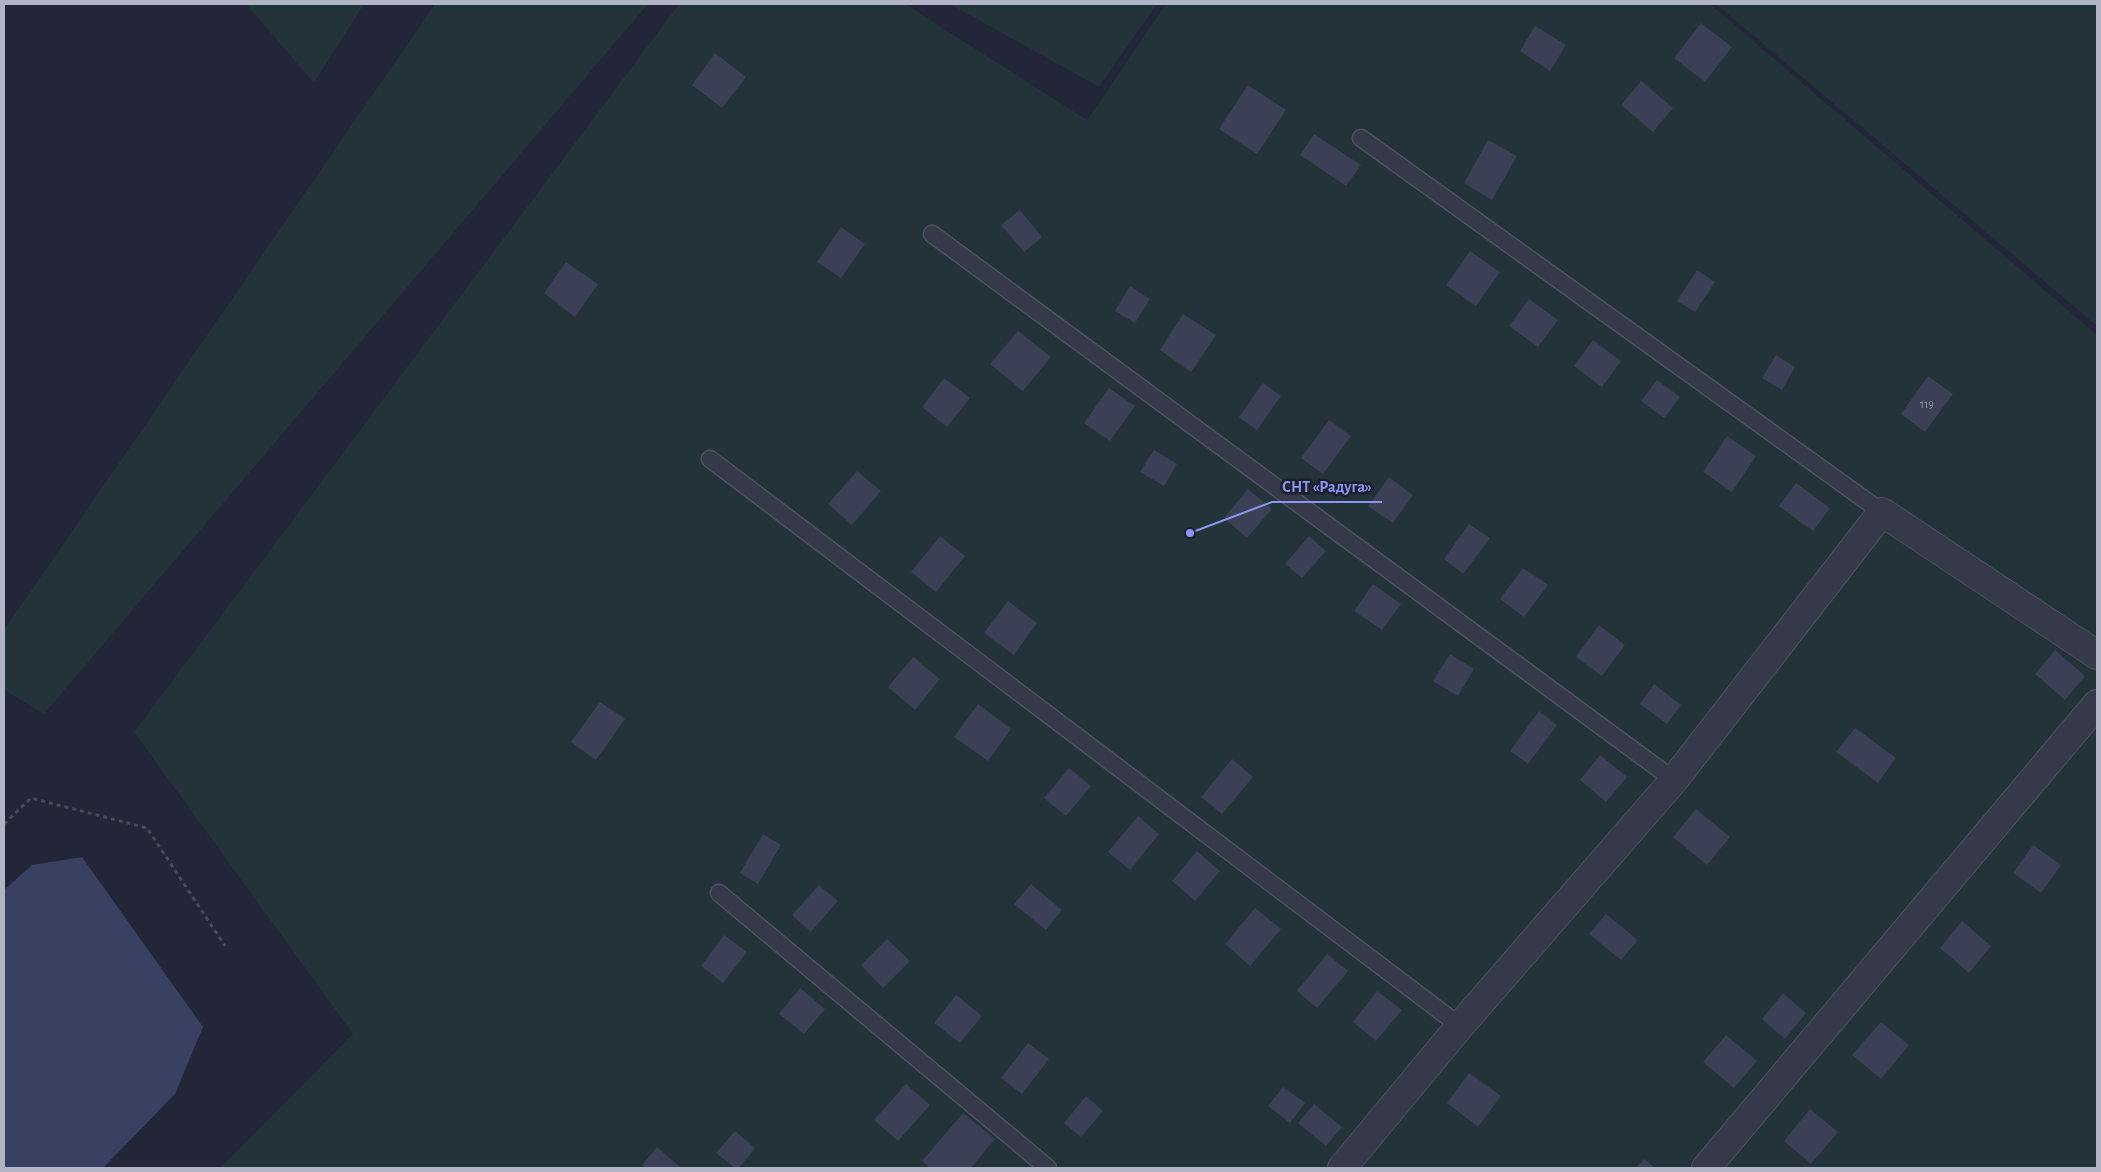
<svg xmlns="http://www.w3.org/2000/svg" width="2101" height="1172" font-family="'Alegreya Sans',sans-serif">
<style>
.green{fill:#243239}
.water{fill:#394061}
.building{fill:#3c4056}
.lines{fill:none;stroke-linecap:round;stroke-linejoin:round}
.service-casing{stroke:#4e5160;stroke-width:19}
.minor-casing{stroke:#4e5160;stroke-width:30}
.path{stroke:#424f57;stroke-width:3;stroke-dasharray:4 4;stroke-linecap:butt}
.service{stroke:#363949;stroke-width:16}
.minor{stroke:#363949;stroke-width:28}
.labels{text-anchor:middle;stroke-width:5;stroke-linejoin:round;paint-order:stroke}
.number-label{font-size:12px;fill:#9497a9}
.leader{fill:none;stroke:#8997f2;stroke-width:2}
.callout-dot{fill:#8997f2;stroke:#1b1e2d;stroke-width:2}
.callout-label{font-size:16px;text-anchor:middle;font-weight:bold;fill:#8997f2;stroke:#1b1e2d;stroke-width:5;stroke-linejoin:round;paint-order:stroke}
</style>
<rect width="100%" height="100%" fill="#232638"/>
<path class="green" d="M 246,4 L 364,4 L 314,83 Z
M 435,4 L 648,4 L 44,714 L 4,690 L 4,630 Z
M 679,4 L 905,4 L 1087,120 L 1166,4 L 1710,4 L 2097,335 L 2097,1168 L 220,1168 L 353,1034 L 134,732 Z
M 950,4 L 1157,4 L 1099,87 Z
M 1716,4 L 2097,4 L 2097,326 Z"/>
<path class="water" d="M 82,857 L 203,1027 L 175,1094 L 103,1168 L 4,1168 L 4,890 L 32,865 Z"/>
<path class="building" d="M 1701,23 L 1732,47 L 1705,82 L 1674,58 Z
M 1535,26 L 1566,45 L 1550,71 L 1520,51 Z
M 715,53 L 746,77 L 722,108 L 692,85 Z
M 1641,81 L 1673,108 L 1653,132 L 1621,105 Z
M 1248,85 L 1286,110 L 1257,154 L 1219,129 Z
M 1314,134 L 1361,165 L 1346,186 L 1300,155 Z
M 1488,140 L 1517,156 L 1492,200 L 1464,183 Z
M 1020,210 L 1042,237 L 1024,252 L 1001,225 Z
M 841,227 L 865,244 L 841,278 L 817,262 Z
M 1470,251 L 1500,272 L 1476,306 L 1446,285 Z
M 566,262 L 598,284 L 575,317 L 544,293 Z
M 1697,270 L 1715,282 L 1695,312 L 1677,301 Z
M 1130,286 L 1150,299 L 1135,323 L 1115,311 Z
M 1529,299 L 1558,320 L 1538,347 L 1509,326 Z
M 1183,314 L 1216,335 L 1191,372 L 1160,350 Z
M 1018,331 L 1051,357 L 1023,391 L 990,364 Z
M 1593,340 L 1621,361 L 1602,387 L 1574,366 Z
M 1776,355 L 1795,367 L 1782,390 L 1762,378 Z
M 1928,376 L 1953,394 L 1925,432 L 1901,414 Z
M 944,378 L 970,398 L 947,427 L 922,407 Z
M 1657,380 L 1680,397 L 1664,418 L 1641,401 Z
M 1263,383 L 1281,396 L 1257,430 L 1239,417 Z
M 1109,388 L 1135,406 L 1110,441 L 1084,423 Z
M 1329,420 L 1351,436 L 1323,474 L 1301,458 Z
M 1727,436 L 1756,456 L 1732,492 L 1703,472 Z
M 1154,450 L 1177,464 L 1164,486 L 1140,472 Z
M 857,471 L 881,491 L 852,525 L 828,504 Z
M 1389,477 L 1413,495 L 1393,523 L 1368,506 Z
M 1796,483 L 1830,508 L 1813,531 L 1779,506 Z
M 1248,489 L 1272,509 L 1247,538 L 1224,518 Z
M 1469,524 L 1490,538 L 1463,574 L 1444,559 Z
M 940,536 L 965,556 L 936,592 L 911,572 Z
M 1309,536 L 1326,551 L 1302,578 L 1285,564 Z
M 1523,568 L 1548,585 L 1524,617 L 1500,599 Z
M 1373,584 L 1401,604 L 1382,630 L 1354,611 Z
M 1008,601 L 1037,623 L 1014,655 L 984,633 Z
M 1599,625 L 1625,645 L 1602,676 L 1576,657 Z
M 2055,650 L 2085,676 L 2065,700 L 2035,674 Z
M 1450,654 L 1474,669 L 1458,696 L 1433,681 Z
M 913,657 L 940,679 L 915,710 L 888,687 Z
M 1654,684 L 1681,705 L 1667,724 L 1640,704 Z
M 600,702 L 625,719 L 596,760 L 571,742 Z
M 978,704 L 1011,729 L 988,761 L 954,737 Z
M 1539,711 L 1557,725 L 1528,764 L 1510,751 Z
M 1855,728 L 1896,758 L 1878,783 L 1836,752 Z
M 1600,755 L 1627,777 L 1606,802 L 1580,780 Z
M 1232,759 L 1253,777 L 1222,814 L 1201,797 Z
M 1069,768 L 1091,786 L 1066,816 L 1044,798 Z
M 1696,809 L 1730,837 L 1707,865 L 1673,837 Z
M 1138,816 L 1159,834 L 1130,870 L 1108,852 Z
M 763,834 L 781,845 L 758,884 L 740,873 Z
M 2033,845 L 2061,865 L 2041,893 L 2013,873 Z
M 1197,851 L 1220,871 L 1195,901 L 1172,881 Z
M 1031,884 L 1062,910 L 1046,930 L 1014,904 Z
M 819,885 L 838,901 L 811,932 L 792,915 Z
M 1255,908 L 1281,929 L 1250,966 L 1225,944 Z
M 1606,914 L 1638,940 L 1621,960 L 1589,934 Z
M 1962,921 L 1991,946 L 1969,973 L 1940,948 Z
M 724,935 L 747,952 L 723,983 L 701,966 Z
M 887,939 L 910,961 L 883,988 L 861,965 Z
M 1327,954 L 1348,971 L 1317,1008 L 1297,991 Z
M 800,988 L 825,1009 L 804,1034 L 779,1014 Z
M 1377,991 L 1402,1010 L 1376,1041 L 1353,1022 Z
M 1783,993 L 1806,1013 L 1785,1039 L 1762,1019 Z
M 956,995 L 982,1016 L 960,1043 L 934,1023 Z
M 1881,1022 L 1909,1045 L 1881,1079 L 1852,1055 Z
M 1726,1035 L 1757,1061 L 1734,1088 L 1703,1062 Z
M 1028,1043 L 1049,1059 L 1022,1094 L 1001,1078 Z
M 1469,1073 L 1501,1096 L 1478,1127 L 1447,1103 Z
M 906,1084 L 930,1105 L 898,1141 L 874,1120 Z
M 1283,1087 L 1305,1103 L 1290,1123 L 1268,1106 Z
M 1086,1096 L 1103,1111 L 1081,1137 L 1064,1123 Z
M 1314,1104 L 1342,1127 L 1326,1146 L 1298,1123 Z
M 1810,1109 L 1838,1132 L 1811,1164 L 1784,1141 Z
M 963,1113 L 995,1139 L 971,1168 L 930,1168 L 922,1161 Z
M 735,1131 L 755,1148 L 739,1168 L 735,1168 L 716,1153 Z
M 657,1147 L 680,1167 L 679,1168 L 646,1168 L 642,1165 Z
M 1644,1159 L 1655,1168 L 1636,1168 Z"/>
<g class="lines">
<g class="service-casing">
<path id="service" d="M 1361,138 L 1882,512
M 932,234 L 1674,780
M 710,459 L 1460,1026
M 719,893 L 1048,1168"/>
</g>
<g class="minor-casing">
<path id="minor" d="M 1342,1168 L 1460,1026 L 1674,780 L 1882,512 L 2097,655
M 1706,1168 L 2097,704"/>
</g>
<path class="path" d="M 4,824 L 31,798 L 147,828 L 225,946"/>
<use href="#service" class="service"/>
<use href="#minor" class="minor"/>
</g>
<g class="labels">
<g class="number-label">
<text x="1927" y="408">119</text>
</g>
</g>
<path class="leader" d="M1190 533L1272 502H1382"/>
<circle class="callout-dot" cx="1190" cy="533" r="5"/>
<g class="callout-label">
<text x="1327" y="492">СНТ «Радуга»</text>
</g>
<rect width="2101" height="1172" fill="none" stroke="#b1b4c5" stroke-width="10"/>
</svg>
